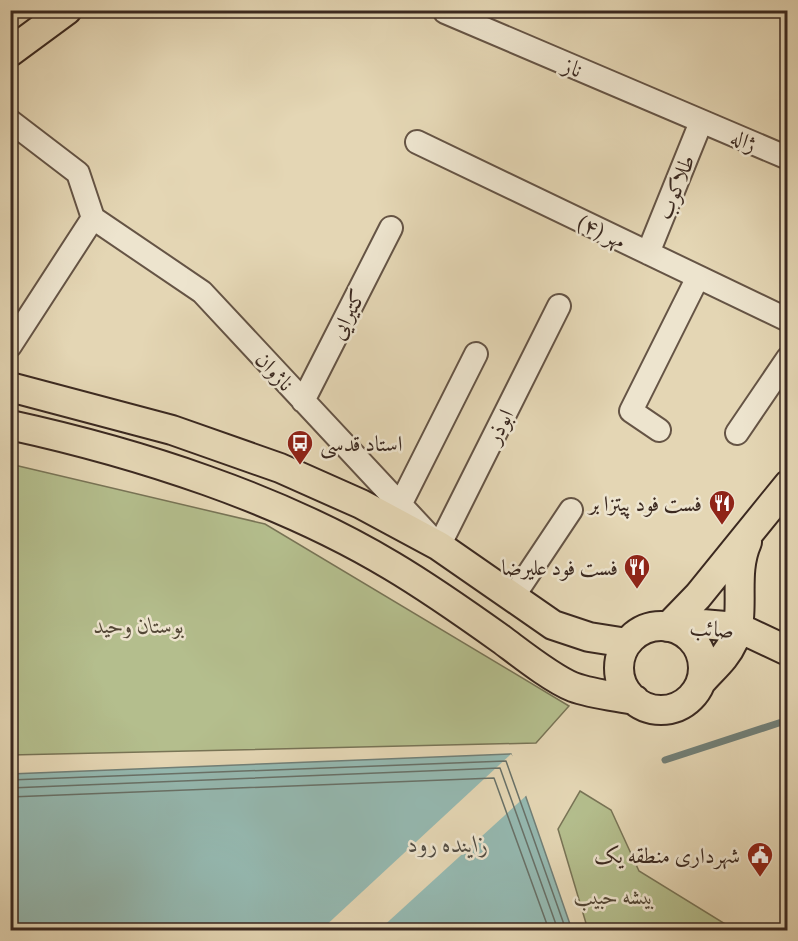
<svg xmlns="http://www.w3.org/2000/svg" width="798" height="941" font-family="'EB Garamond',Amiri,serif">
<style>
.green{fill:#b4be8d;stroke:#787456;stroke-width:1.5}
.water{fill:#95b9b1;stroke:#717f77;stroke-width:1.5}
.pier{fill:#e4d6b4}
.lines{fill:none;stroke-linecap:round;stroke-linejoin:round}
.shore{stroke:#687168;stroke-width:1.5}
.stream{stroke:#717f77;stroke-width:7}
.minor-casing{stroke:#655445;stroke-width:26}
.major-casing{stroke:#3b2920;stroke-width:32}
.minor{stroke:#ede4ce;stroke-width:22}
.major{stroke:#e4d6b4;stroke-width:28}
.labels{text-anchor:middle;stroke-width:5;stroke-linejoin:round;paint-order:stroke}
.street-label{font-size:22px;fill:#3b2920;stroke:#ede4ce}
.poi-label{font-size:22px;fill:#3b2920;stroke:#ede4ce;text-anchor:end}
.park-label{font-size:22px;font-style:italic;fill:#534736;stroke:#ede4ce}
.water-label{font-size:24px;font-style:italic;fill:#524d44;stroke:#ede4ce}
</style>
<rect width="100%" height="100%" fill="#e4d6b4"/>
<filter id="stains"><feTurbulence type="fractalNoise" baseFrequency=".00333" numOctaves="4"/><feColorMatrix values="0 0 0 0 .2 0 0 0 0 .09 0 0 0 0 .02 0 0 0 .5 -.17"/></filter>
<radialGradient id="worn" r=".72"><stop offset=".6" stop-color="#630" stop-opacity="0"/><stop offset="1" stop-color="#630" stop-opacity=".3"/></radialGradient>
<path class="green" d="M 10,464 L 265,524 L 569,706 L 536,743 L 11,755 Z
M 580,791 L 611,810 L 639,871 L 735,930 L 588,930 L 558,829 Z"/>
<path class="water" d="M 511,754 L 572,930 L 11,930 L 10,774 Z"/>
<path class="pier" d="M 511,754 L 516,760 L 528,794 L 379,930 L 321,930 Z"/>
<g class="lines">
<path class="shore" d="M 10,780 L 506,761 L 566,930
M 10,788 L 500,768 L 558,930
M 10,797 L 494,778 L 549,930"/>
<path class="stream" d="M 665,760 L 788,720"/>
<g class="minor-casing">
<path id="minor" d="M 445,12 L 788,158
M 10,121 L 78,173 L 93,218 L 10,346
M 417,142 L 788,320
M 93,218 L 202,292 L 439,546 L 559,306
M 648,253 L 701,122
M 303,401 L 391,228
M 659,430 L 631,411 L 698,277
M 737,433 L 788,358
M 400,505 L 476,354
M 513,597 L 571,510"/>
</g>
<g class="major-casing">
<path id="major" d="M 10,52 L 67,10
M 10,387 L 172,430 L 280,468 L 361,504 L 439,546 L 553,625 L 589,637 L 627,643
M 10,425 C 138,453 279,498 392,566 C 429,588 466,614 501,639 C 520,653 551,678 573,687 C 592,694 614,696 635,700
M619 668a42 42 0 1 1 84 0a42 42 0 1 1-84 0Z
M 668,627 L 698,596 L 788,485
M 668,627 L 702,624 L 737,627 L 788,651
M 701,682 C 712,669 726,658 733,642 C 747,612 732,576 747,542"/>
</g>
<use href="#minor" class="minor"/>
<use href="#major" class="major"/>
</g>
<defs>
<g id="bus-pin" transform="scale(1.35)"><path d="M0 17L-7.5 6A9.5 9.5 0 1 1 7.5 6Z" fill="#8f2418" stroke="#ede4ce"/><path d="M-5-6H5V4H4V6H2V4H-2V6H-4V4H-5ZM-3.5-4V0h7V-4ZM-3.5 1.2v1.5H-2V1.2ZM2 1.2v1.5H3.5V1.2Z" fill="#fff"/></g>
<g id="restaurant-pin" transform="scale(1.35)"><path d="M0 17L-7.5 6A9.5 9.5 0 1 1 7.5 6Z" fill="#8f2418" stroke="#ede4ce"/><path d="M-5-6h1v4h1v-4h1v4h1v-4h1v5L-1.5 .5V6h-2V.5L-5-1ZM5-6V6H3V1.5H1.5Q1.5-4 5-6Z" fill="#fff"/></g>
<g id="civic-pin" transform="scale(1.35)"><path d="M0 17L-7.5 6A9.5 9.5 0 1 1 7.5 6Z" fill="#8f2418" stroke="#ede4ce"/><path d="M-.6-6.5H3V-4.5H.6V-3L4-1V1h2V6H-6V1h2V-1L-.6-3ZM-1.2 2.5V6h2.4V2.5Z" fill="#fff"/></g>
</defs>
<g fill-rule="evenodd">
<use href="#bus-pin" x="300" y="443"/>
<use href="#restaurant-pin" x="722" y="503"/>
<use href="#restaurant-pin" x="637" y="567"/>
<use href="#civic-pin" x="760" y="855"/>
</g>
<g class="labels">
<g class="street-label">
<text transform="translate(573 67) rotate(23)" y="8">ناز</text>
<text transform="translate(744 140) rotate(23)" y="8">ژاله</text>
<text transform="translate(675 187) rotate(-68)" y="8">طلاکوب</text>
<text transform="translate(602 231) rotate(26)" y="8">مهر (۴)</text>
<text transform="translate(347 314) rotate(-63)" y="8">کتیرایی</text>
<text transform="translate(275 371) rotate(47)" y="8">ناژوان</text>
<text transform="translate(499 426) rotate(-63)" y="8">ابوذر</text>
<text transform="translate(712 628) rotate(5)" y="8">صائب</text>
</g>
<g class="poi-label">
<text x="320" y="451" text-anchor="start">استاد قدسی</text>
<text x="702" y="511">فست فود پیتزا بر</text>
<text x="618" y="575">فست فود علیرضا</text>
<text x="740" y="863">شهرداری منطقه یک</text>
</g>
<g class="park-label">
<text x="139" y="633">بوستان وحید</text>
<text x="614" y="904">بیشه حبیب</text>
</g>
<g class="water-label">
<text x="448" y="852">زاینده رود</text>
</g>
</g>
<rect width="798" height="941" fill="none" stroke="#e4d6b4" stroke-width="36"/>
<rect x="12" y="12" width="774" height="917" fill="none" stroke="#3b2920" stroke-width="3"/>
<rect x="18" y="18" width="762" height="905" fill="none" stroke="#3b2920" stroke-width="1.5"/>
<rect width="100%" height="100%" filter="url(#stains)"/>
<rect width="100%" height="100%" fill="url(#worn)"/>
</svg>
